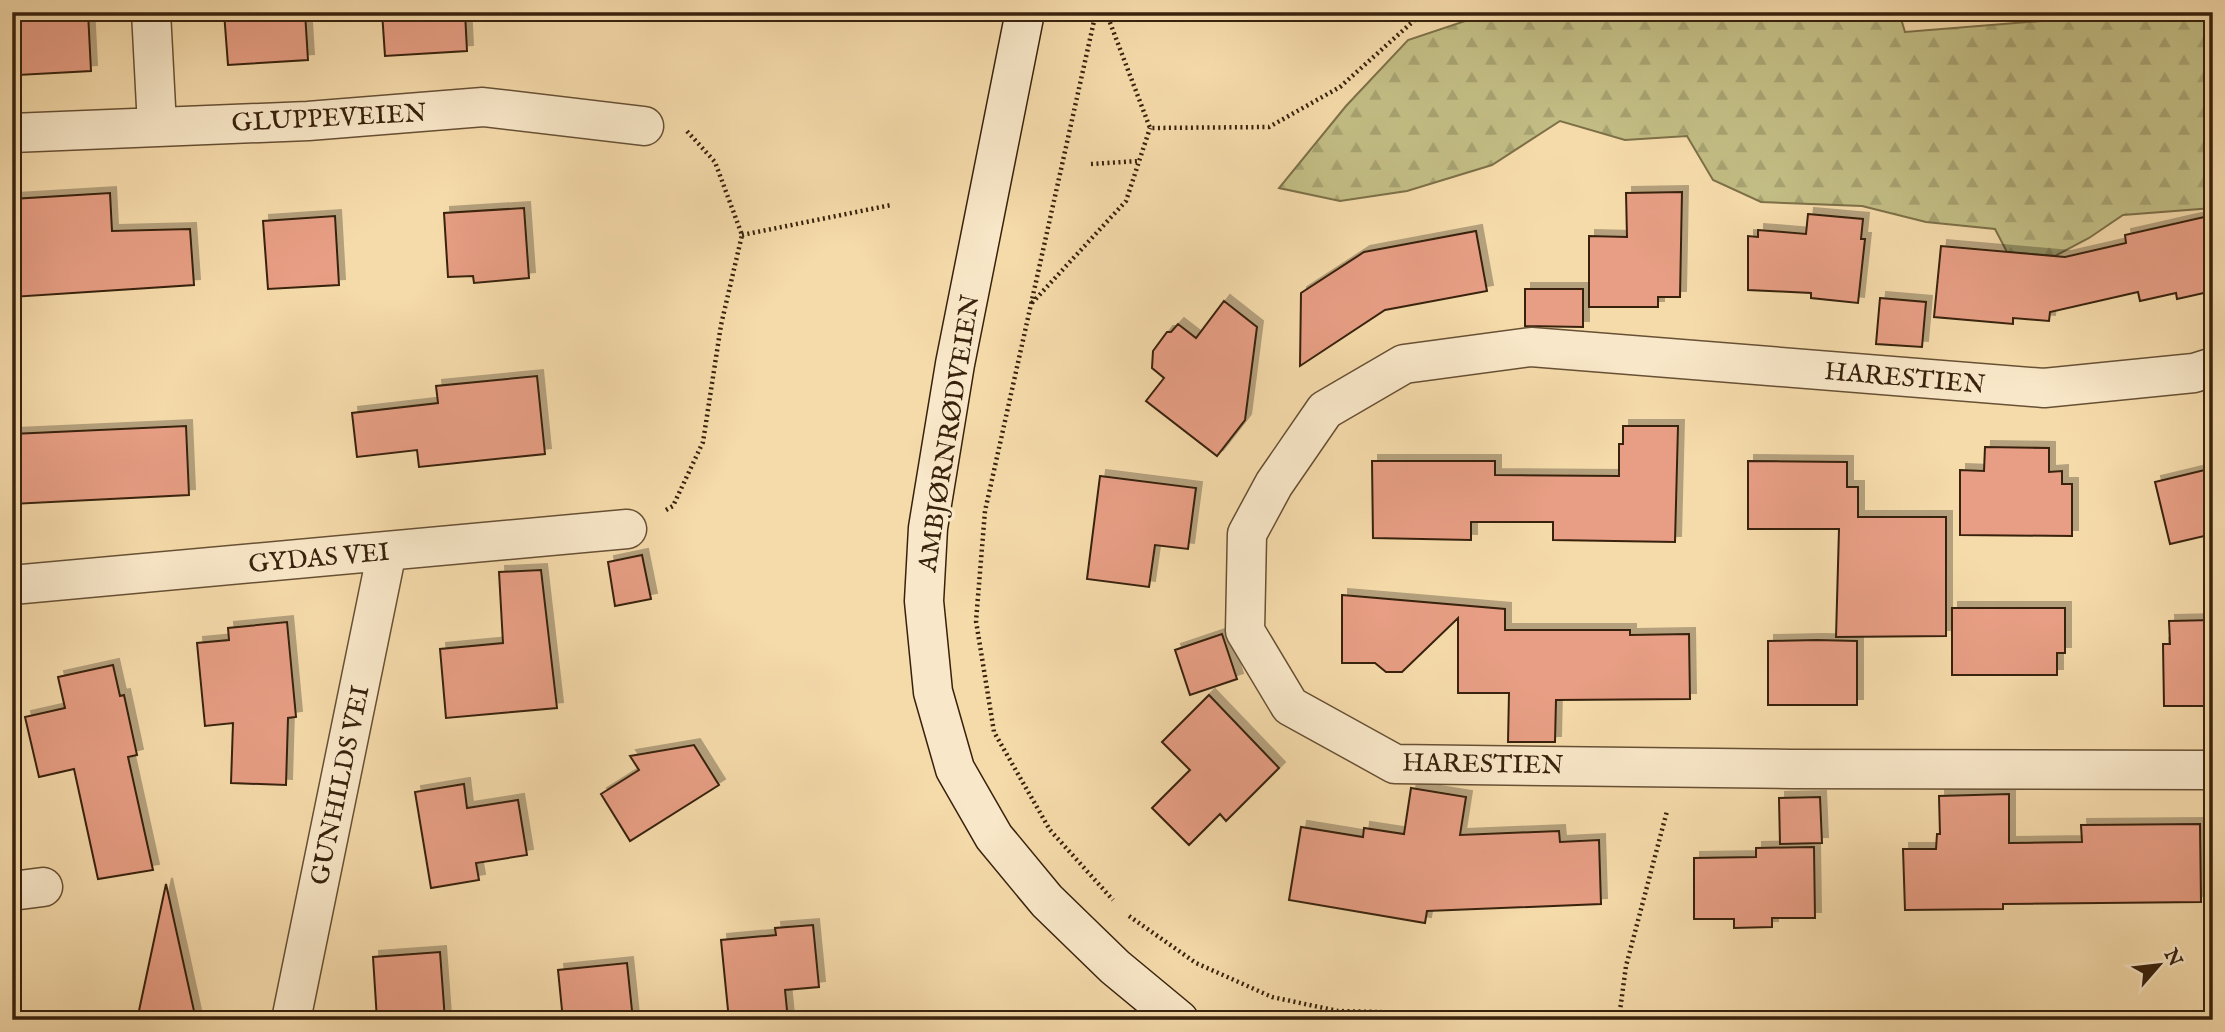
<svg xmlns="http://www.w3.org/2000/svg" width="2225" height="1032" font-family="'IM FELL English',serif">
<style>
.forest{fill:url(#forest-firs);stroke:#7d7048;stroke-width:2}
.building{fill:#e79e84;stroke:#38220d;stroke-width:2;filter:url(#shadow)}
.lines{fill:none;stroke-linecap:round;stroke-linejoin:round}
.street-casing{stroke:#675034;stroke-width:41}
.secondary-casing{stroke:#38220d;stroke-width:41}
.path{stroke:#38220d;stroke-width:4.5;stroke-dasharray:2 3.5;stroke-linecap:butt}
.street{stroke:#f8e7c8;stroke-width:38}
.secondary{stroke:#f8e7c8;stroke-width:38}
.labels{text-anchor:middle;stroke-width:7;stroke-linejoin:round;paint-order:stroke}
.street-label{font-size:26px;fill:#38220d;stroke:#f8e7c8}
</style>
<defs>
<pattern id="forest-firs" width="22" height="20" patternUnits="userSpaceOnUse" patternTransform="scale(1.75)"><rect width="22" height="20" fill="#c2bd84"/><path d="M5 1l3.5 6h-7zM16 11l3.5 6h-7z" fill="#a7a271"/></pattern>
<filter id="shadow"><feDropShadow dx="6" dy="-6" stdDeviation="0" flood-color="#0004"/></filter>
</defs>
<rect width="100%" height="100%" fill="#f5daaa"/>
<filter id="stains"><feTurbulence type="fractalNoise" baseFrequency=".00286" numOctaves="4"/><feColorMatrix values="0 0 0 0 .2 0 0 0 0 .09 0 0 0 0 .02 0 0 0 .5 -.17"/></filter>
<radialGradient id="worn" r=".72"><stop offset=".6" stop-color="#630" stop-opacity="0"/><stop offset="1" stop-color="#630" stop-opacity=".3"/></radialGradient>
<path class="forest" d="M 1492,12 L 1899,12 L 1905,32 L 2150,12 L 2213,12 L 2213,208 L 2123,215 L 2089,238 L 2055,256 L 2007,252 L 1995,229 L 1926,222 L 1862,206 L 1761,202 L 1713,180 L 1687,136 L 1625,140 L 1560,121 L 1492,165 L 1407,191 L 1340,201 L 1279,188 L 1346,106 L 1408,40 Z"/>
<path class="building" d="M 14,12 L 88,12 L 91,71 L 18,75 Z
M 224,12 L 305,12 L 308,60 L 228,65 Z
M 382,12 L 465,12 L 467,51 L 385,56 Z
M 1682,192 L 1680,297 L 1658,297 L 1658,307 L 1589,307 L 1589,236 L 1627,237 L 1626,193 Z
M 110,193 L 112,231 L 190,229 L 194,285 L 12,297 L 12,199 Z
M 524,208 L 529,278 L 474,283 L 473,276 L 448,277 L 444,213 Z
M 1808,214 L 1863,219 L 1861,239 L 1865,239 L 1858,303 L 1811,298 L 1811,293 L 1748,290 L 1748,236 L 1758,237 L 1758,230 L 1806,234 Z
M 2213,215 L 2213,291 L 2177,299 L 2176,293 L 2140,301 L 2138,292 L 2050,312 L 2049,321 L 2013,318 L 2013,324 L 1934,317 L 1941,246 L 2065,257 L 2126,243 L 2125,235 Z
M 335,216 L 339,285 L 268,289 L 263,221 Z
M 1476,231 L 1487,291 L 1385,310 L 1300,366 L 1301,293 L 1364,252 Z
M 1525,289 L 1583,289 L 1583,327 L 1525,326 Z
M 1880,298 L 1926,302 L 1922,347 L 1876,344 Z
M 1224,301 L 1257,327 L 1245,420 L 1217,456 L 1146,401 L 1164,378 L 1152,368 L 1153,351 L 1167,332 L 1171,332 L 1178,324 L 1196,338 Z
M 537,376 L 545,454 L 419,467 L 417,450 L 357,457 L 352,413 L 438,403 L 436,386 Z
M 186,426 L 189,495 L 12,504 L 12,434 Z
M 1623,426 L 1678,426 L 1675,542 L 1553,540 L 1553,522 L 1471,522 L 1471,540 L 1373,538 L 1372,461 L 1495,461 L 1495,475 L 1619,476 L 1619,444 L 1623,444 Z
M 1985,447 L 2049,448 L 2049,472 L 2062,471 L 2062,484 L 2072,484 L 2072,536 L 1960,535 L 1960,470 L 1984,471 Z
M 1748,461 L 1847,462 L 1847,487 L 1858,487 L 1858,517 L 1946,517 L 1946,636 L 1836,637 L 1839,529 L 1748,529 Z
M 2213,468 L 2213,534 L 2170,544 L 2155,482 Z
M 1100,476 L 1196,488 L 1188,549 L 1155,545 L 1149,587 L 1087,579 Z
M 642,555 L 651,599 L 615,606 L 608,562 Z
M 541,570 L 557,708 L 446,718 L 440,649 L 503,643 L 499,572 Z
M 1342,595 L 1505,609 L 1505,630 L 1630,630 L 1630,635 L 1689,634 L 1690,699 L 1556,700 L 1555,742 L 1508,742 L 1509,693 L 1458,693 L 1458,618 L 1402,672 L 1386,672 L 1375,663 L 1342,663 Z
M 1952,608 L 2065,608 L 2065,653 L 2057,653 L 2057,675 L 1952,675 Z
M 2213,620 L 2213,706 L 2164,706 L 2163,644 L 2170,644 L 2169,621 Z
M 287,622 L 296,717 L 288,718 L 286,785 L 231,783 L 233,723 L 205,726 L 197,643 L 229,640 L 228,628 Z
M 1222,634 L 1237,679 L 1190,695 L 1175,650 Z
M 1817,640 L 1857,641 L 1857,705 L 1768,705 L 1768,641 Z
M 113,665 L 120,696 L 124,695 L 137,755 L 128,757 L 153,870 L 98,879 L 74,769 L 39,777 L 25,717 L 65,708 L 58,677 Z
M 1209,695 L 1279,768 L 1226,821 L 1220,814 L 1189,845 L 1152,808 L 1190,770 L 1162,742 Z
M 694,745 L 719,785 L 630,841 L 601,794 L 639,770 L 630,756 Z
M 464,784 L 467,808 L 518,800 L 527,855 L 476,863 L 479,880 L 431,888 L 415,792 Z
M 1411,788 L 1466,797 L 1460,835 L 1559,831 L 1560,842 L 1599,840 L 1601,904 L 1427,911 L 1425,923 L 1289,900 L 1301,827 L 1363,837 L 1364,828 L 1404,834 Z
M 2009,794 L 2009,843 L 2082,842 L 2081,825 L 2200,824 L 2201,902 L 2003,904 L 2003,909 L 1905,910 L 1903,849 L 1936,849 L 1937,834 L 1940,834 L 1939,796 Z
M 1820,797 L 1822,843 L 1780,844 L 1779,798 Z
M 1814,847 L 1815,918 L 1772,918 L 1772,927 L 1734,928 L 1734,919 L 1694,919 L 1694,858 L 1756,857 L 1756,848 Z
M 166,884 L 196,1020 L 137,1020 Z
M 813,925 L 819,987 L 785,990 L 788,1020 L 729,1020 L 721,940 L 776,935 L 775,928 Z
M 440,952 L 445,1020 L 377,1020 L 373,957 Z
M 627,963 L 633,1020 L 563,1020 L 558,970 Z"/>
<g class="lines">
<g class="street-casing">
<path id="street" d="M 151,12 L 157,126
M 12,133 L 308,121 L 483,107 L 644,126
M 2213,367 L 2194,373 L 2044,388 L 1531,347 L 1404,364 L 1325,410 L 1274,484 L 1247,534 L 1245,631 L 1290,706 L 1395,764 L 1791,769 L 2213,770
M 12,585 L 627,529
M 12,891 L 43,887
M 291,1020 L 387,551"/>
</g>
<g class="secondary-casing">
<path id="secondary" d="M 1025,12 L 955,364 L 928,528 L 924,601 L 933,692 L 955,769 L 994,837 L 1047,901 L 1115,967 L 1179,1020"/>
</g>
<path class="path" d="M 1096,12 L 985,511 L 976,621 L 994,732 L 1050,830 L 1113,900
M 1106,12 L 1150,128 L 1269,127 L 1340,87 L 1419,16 L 1429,12
M 1091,164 L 1139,161
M 742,235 L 891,205
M 1032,303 L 1126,201 L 1150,128
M 666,510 L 673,506 L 703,442 L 721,325 L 742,235 L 715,162 L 686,130
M 1129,916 L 1196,963 L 1272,997 L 1338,1011 L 1685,1020
M 1619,1018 L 1626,966 L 1667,811"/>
<use href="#street" class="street"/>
<use href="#secondary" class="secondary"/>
</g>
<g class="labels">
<g class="street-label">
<text transform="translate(329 117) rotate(-3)" y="9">GLUPPEVEIEN</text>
<text transform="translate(1905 377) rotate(5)" y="9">HARESTIEN</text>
<text transform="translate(948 433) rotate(-81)" y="9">AMBJØRNRØDVEIEN</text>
<text transform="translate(319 557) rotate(-5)" y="9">GYDAS VEI</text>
<text transform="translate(1483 763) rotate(1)" y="9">HARESTIEN</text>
<text transform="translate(339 785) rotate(-78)" y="9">GUNHILDS VEI</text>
</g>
</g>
<rect width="2225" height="1032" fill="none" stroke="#f5daaa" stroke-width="42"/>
<rect x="14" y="14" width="2197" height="1004" fill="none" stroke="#38220d" stroke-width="3.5"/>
<rect x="21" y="21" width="2183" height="990" fill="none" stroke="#38220d" stroke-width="2"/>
<g transform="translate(2159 965) rotate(62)" stroke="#f8e7c8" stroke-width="5" paint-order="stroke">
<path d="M0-5L12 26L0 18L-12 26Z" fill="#38220d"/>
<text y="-10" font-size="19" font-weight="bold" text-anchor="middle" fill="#38220d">N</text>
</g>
<rect width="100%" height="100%" filter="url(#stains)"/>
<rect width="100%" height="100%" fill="url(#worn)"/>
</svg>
